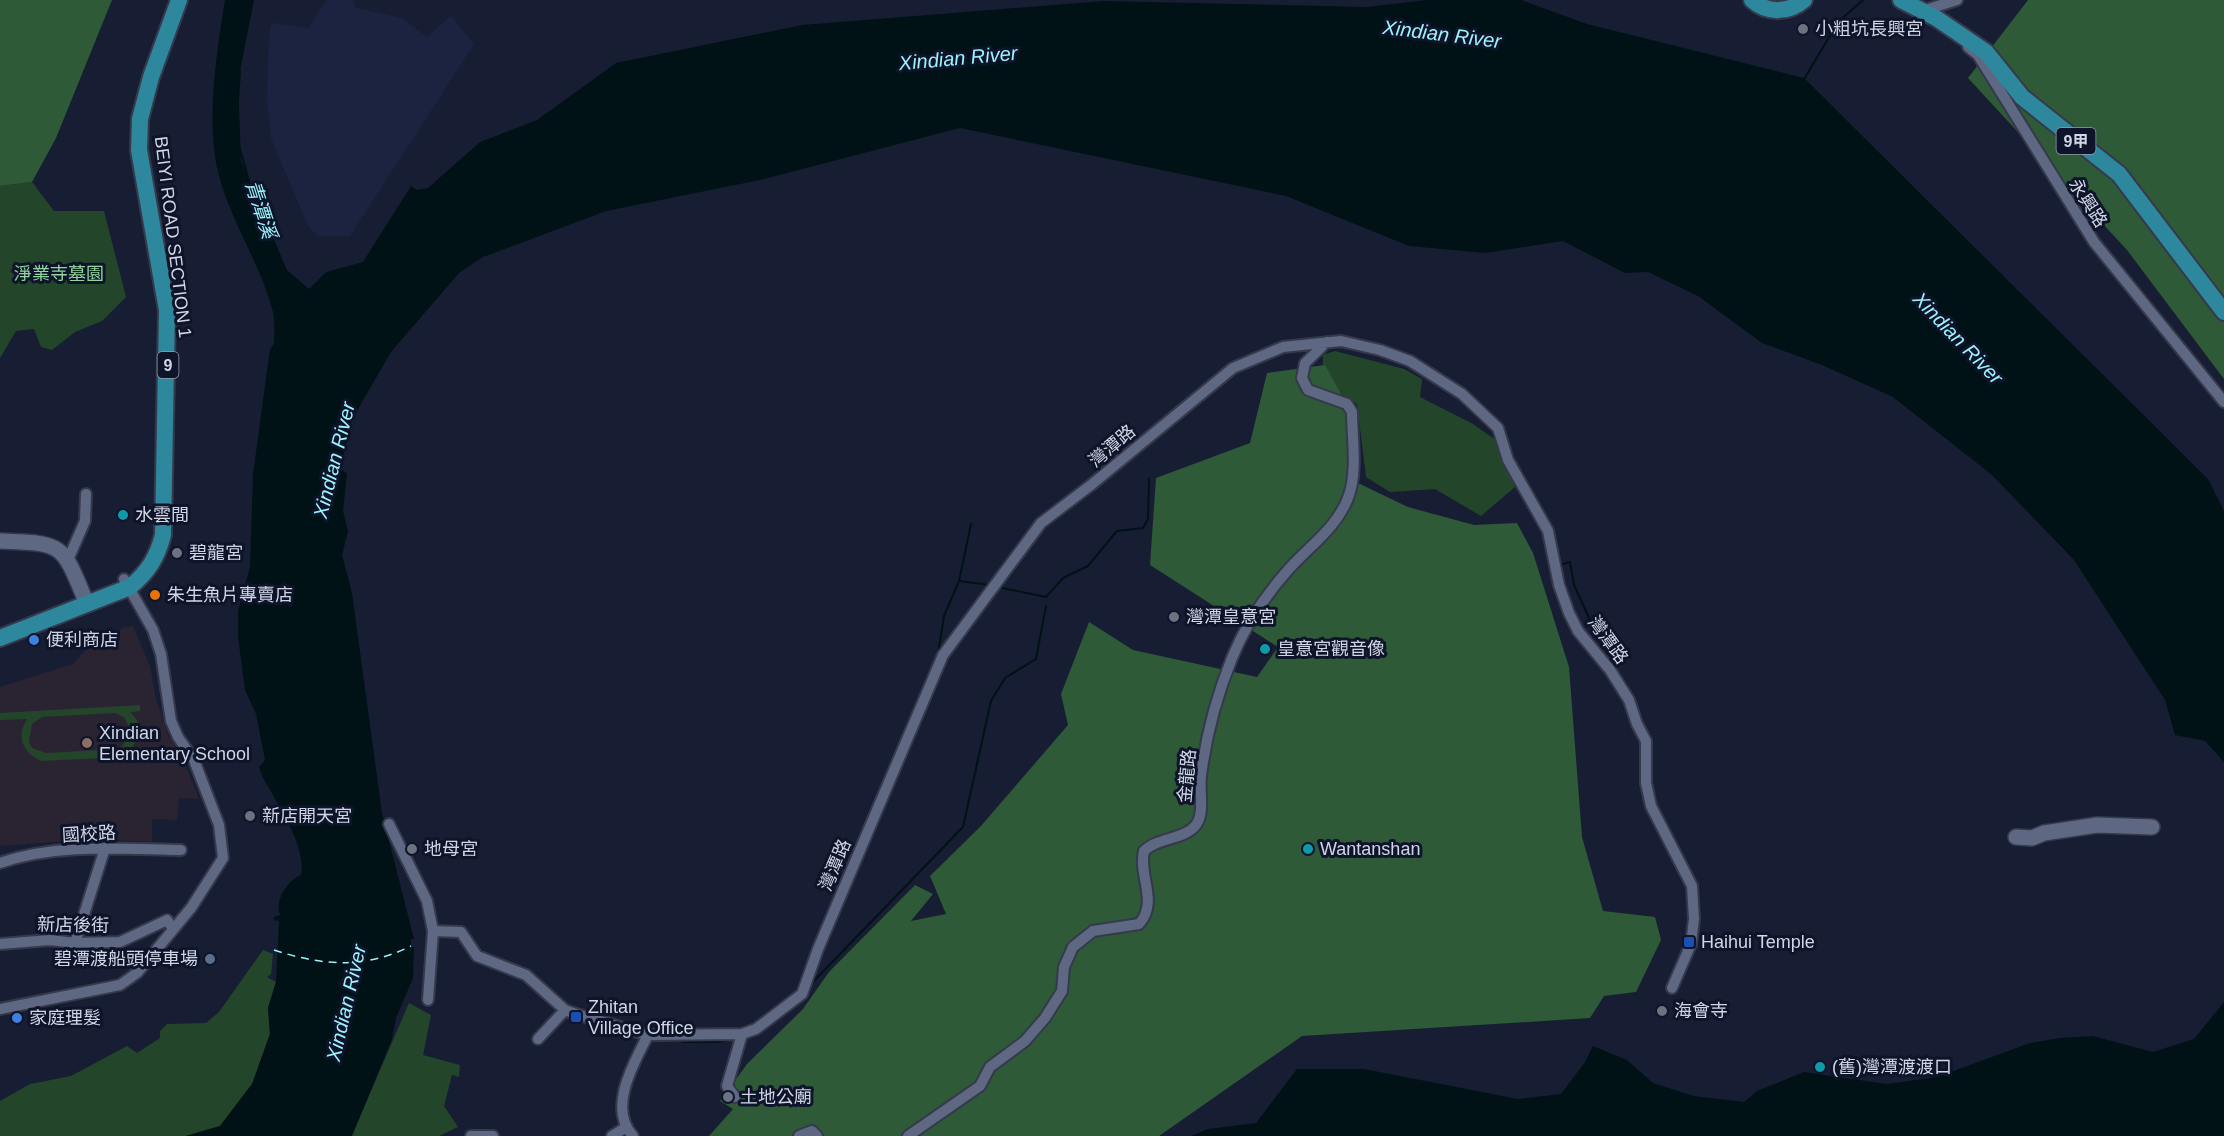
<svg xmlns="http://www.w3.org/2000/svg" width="2224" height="1136" font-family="Arial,'Noto Sans TC',sans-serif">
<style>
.built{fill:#1b2340}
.education{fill:#2a2332}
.green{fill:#23452a;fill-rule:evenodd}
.forest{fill:#2e5a38}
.water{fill:#001215}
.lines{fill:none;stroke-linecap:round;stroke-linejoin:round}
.stream{stroke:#001215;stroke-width:2}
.ferry{stroke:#9df3fc;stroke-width:1.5;stroke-dasharray:8 6;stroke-linecap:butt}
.street-casing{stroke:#35394b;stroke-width:14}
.secondary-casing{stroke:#35394b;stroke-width:18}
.primary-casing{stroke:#35394b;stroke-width:20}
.street{stroke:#5e6883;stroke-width:10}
.secondary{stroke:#5e6883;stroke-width:15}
.primary{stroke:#2d879d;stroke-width:16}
.worship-dot{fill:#6b7280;stroke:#0e142a;stroke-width:2}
.culture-dot{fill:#0f9aa8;stroke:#0e142a;stroke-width:2}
.food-dot{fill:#e8710a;stroke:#0e142a;stroke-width:2}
.shop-dot{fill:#3f7fe0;stroke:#0e142a;stroke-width:2}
.education-dot{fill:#8d6e63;stroke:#0e142a;stroke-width:2}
.transit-dot{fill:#1a4fb4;stroke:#0e142a;stroke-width:2}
.service-dot{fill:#5c6f8a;stroke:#0e142a;stroke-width:2}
.labels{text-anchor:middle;stroke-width:6;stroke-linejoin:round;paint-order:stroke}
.shield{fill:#0e142a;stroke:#969cad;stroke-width:1.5}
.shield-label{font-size:16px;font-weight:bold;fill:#d0d6e5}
.poi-label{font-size:18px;fill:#d0d6e5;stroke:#0e142a;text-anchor:start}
.street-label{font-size:18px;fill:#d0d6e5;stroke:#0e142a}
.park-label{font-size:18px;fill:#91d69d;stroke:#0e142a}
.water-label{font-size:20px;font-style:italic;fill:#9df3fc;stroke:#0e142a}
</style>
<rect width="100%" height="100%" fill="#171e34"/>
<path class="built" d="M 327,0 L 353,0 L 356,8 L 402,18 L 427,37 L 451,16 L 474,44 L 350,236 L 317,236 L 308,226 L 271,138 L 267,101 L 269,33 L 272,23 L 308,28 Z"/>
<path class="education" d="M 133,626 L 150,666 L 156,699 L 168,735 L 180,751 L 199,799 L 179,798 L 177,820 L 152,819 L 152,842 L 91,839 L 0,846 L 0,687 L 73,664 L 88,647 L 108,639 L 124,627 Z"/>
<path class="green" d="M 32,182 L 54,211 L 104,211 L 126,297 L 102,321 L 75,332 L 52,350 L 41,347 L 34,329 L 16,331 L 0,358 L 0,186 Z
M 1335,351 L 1404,369 L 1422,379 L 1420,397 L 1473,424 L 1497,441 L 1515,487 L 1481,516 L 1435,489 L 1390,492 L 1366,477 L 1357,404 L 1322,383 L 1323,355 Z
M 140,705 L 140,711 L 130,712 C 147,728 138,743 123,757 L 41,761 C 22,752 16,737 27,719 L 0,720 L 0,713 ZM 115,713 L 124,717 L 130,730 L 123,745 L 117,749 L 46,753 L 32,748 L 29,742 L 32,724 L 42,717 Z
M 263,950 L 273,954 L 271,974 L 267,977 L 276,982 L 268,1008 L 270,1034 L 252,1084 L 220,1126 L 186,1136 L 0,1136 L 0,1101 L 30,1084 L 71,1076 L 127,1046 L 137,1053 L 160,1038 L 160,1031 L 167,1024 L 206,1023 L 219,1012 Z
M 409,1003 L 431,1015 L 423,1055 L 460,1065 L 459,1077 L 452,1075 L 444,1106 L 458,1127 L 439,1136 L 345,1136 L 356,1126 Z"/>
<path class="forest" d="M 0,0 L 112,0 L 56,138 L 32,182 L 0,186 Z
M 2028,0 L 2224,0 L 2224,379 L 2127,250 L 1968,78 Z
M 1325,365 L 1356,421 L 1358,483 L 1408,507 L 1474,525 L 1517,523 L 1533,553 L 1569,667 L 1582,837 L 1603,911 L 1655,917 L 1661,940 L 1636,992 L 1604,996 L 1590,1018 L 1302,1036 L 1159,1136 L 709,1136 L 733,1109 L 720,1101 L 747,1064 L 803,1009 L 829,972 L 915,885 L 933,894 L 911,921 L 946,914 L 930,876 L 981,826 L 1068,725 L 1061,694 L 1089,622 L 1133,650 L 1257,677 L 1278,647 L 1150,565 L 1156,478 L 1250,443 L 1267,373 Z"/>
<path class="water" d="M 225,0 L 254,0 L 238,81 L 241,161 L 287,270 L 309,289 L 326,272 L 363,262 L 411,186 L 417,190 L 428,188 L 480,142 L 537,120 L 616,63 L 802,25 L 1103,1 L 1366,7 L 1428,0 L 1521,0 L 1587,24 L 1804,78 L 2208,479 L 2224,511 L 2224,762 L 2205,741 L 2175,735 L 2165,700 L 2074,560 L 1992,475 L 1893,397 L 1822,365 L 1762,343 L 1698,296 L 1648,272 L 1625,273 L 1563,241 L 1485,253 L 1409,246 L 1286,196 L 960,128 L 760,180 L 606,211 L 483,257 L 459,273 L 391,352 L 351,421 L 341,468 L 347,474 L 343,511 L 348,531 L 342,555 L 352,593 L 382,813 L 414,939 L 411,939 L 411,947 L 414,947 L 413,978 L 396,1018 L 392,1039 L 352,1136 L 186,1136 L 220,1126 L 252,1084 L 270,1034 L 268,1008 L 276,982 L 279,921 L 274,920 L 274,917 L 280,915 C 274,900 288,880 301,875 C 307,846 276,802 262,776 L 259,767 L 265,760 L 256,714 L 245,690 L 238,637 L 238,611 L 250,567 L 253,474 L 270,349 L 274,344 C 274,334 275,322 273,312 C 260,261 226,215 216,163 C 207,113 217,50 225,0 Z
M 2224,1002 L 2224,1136 L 1191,1136 L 1208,1129 L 1256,1123 L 1297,1069 L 1364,1069 L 1518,1099 L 1561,1094 L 1585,1062 L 1593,1046 L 1627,1060 L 1653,1083 L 1694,1096 L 1744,1102 L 1757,1091 L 1804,1072 L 1887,1084 L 1937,1077 L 2030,1043 L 2060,1038 L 2093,1036 L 2153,1052 L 2194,1039 Z"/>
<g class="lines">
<path class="stream" d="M 1803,81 L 1838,22 L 1863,0
M 238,101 L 240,71
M 240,149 L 249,181
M 1560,565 L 1570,562 L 1574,585 L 1597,635 L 1591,639
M 959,581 L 990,585
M 998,587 L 1046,597 L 1063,578 L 1088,566 L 1117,531 L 1143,528 L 1148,519 L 1149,478
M 938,654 L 944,616 L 959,581 L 971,524
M 799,984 L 805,969
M 809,986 L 963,827 L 991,701 L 1005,678 L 1036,659 L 1046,606
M 679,1037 L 682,1042 L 718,1042 L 734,1039"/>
<path class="ferry" d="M 274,950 C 323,966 365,969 411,946"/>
<g class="street-casing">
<path id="street" d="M 1922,11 L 1957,0
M 1968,47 L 1978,55 L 2094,242 L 2224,402
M 67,562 L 85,521 L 86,494
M 389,824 L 427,901 L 433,931 L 428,1000
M 0,863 C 57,843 122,849 181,850
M 433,931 L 461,932 L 477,956 L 526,975 L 565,1010 L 576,1014 L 648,1035 L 742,1034 L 756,1029 L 802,994 L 818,949 L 943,655 L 1041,523 L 1091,485 L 1233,368 L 1283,347 L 1341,341 L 1380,350 L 1410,361 L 1462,394 L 1498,428 L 1508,460 L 1548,531 L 1559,585 L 1569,613 L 1578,631 L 1610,670 L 1629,700 L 1637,724 L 1646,741 L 1646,783 L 1651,806 L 1692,886 L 1694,919 L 1691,944 L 1672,988
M 75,943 L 105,848
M 0,944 L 50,940 L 75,943 L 120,942 L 167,920 L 173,929
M 0,1009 L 120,985 L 137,973 L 191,908 L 223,858 L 219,825 L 194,760 L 178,737 L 171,721 L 161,654 L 153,630 L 124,579
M 538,1039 L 565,1010
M 735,1097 L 727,1086 L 742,1034
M 471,1136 L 493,1136
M 612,1136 L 625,1128
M 633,1136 C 607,1108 634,1063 648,1035
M 799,1136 L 812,1131 L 817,1136
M 908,1136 L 980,1086 L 990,1067 L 1025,1041 L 1045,1018 L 1062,991 L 1064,967 L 1073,947 L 1093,931 L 1139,924 C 1159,902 1138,876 1144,851 C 1158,837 1184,840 1196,825 C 1205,813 1199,791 1201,776 C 1206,736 1217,695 1232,658 C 1245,626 1265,596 1288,570 C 1309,546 1336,529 1348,498 C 1358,473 1352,438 1352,412 L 1347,404 L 1308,390 L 1302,378 L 1305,363 L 1327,342"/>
</g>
<g class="secondary-casing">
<path id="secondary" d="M 0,541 C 65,543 62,544 87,604
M 2016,837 L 2032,838 L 2044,833 L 2097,825 L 2152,827"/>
</g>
<g class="primary-casing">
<path id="primary" d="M 1752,0 C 1767,14 1789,13 1804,0
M 1901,0 L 1936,18 L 1986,52 L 2022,97 L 2119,174 L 2224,312
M 0,638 L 130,587 C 148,572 157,558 163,535 L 167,310 L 139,150 L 140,119 L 151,77 L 179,0"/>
</g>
<use href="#street" class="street"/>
<use href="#secondary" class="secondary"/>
<use href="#primary" class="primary"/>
</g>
<g class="worship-dot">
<circle cx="1803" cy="29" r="6"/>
<circle cx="177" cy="553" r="6"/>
<circle cx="1174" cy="617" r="6"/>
<circle cx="250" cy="816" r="6"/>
<circle cx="412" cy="849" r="6"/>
<circle cx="1662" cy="1011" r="6"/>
<circle cx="728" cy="1097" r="6"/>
</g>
<g class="culture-dot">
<circle cx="123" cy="515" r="6"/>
<circle cx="1265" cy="649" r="6"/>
<circle cx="1308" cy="849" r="6"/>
<circle cx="1820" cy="1067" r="6"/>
</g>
<circle class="food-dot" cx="155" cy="595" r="6"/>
<g class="shop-dot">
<circle cx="34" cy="640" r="6"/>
<circle cx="17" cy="1018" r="6"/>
</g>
<circle class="education-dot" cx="87" cy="743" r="6"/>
<g class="transit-dot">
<rect x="1683" y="936" width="12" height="12" rx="3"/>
<rect x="570" y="1011" width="12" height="12" rx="3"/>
</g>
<circle class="service-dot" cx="210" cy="959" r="6"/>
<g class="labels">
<g class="shield">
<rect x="2056.5" y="128" width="39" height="26" rx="4.5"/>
<rect x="157.5" y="352" width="21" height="26" rx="4.5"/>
</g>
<g class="shield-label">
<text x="2076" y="147">9甲</text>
<text x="168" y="371">9</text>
</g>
<g class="poi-label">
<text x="1815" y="35">小粗坑長興宮</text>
<text x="135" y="521">水雲間</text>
<text x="189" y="559">碧龍宮</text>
<text x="167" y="601">朱生魚片專賣店</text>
<text x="1186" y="623">灣潭皇意宮</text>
<text x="46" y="646">便利商店</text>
<text x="1277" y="655">皇意宮觀音像</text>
<text x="99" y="739">Xindian<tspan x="99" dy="21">Elementary School</tspan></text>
<text x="262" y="822">新店開天宮</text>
<text x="424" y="855">地母宮</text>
<text x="1320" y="855">Wantanshan</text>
<text x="1701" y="948">Haihui Temple</text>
<text x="198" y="965" text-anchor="end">碧潭渡船頭停車場</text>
<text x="588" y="1013">Zhitan<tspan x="588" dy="21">Village Office</tspan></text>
<text x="1674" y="1017">海會寺</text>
<text x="29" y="1024">家庭理髮</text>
<text x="1832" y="1073">(舊)灣潭渡渡口</text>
<text x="740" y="1103">土地公廟</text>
</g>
<g class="street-label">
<text transform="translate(2088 203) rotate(57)" y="6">永興路</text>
<text transform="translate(173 237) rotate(83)" y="6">BEIYI ROAD SECTION 1</text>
<text transform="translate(1112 446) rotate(-40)" y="6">灣潭路</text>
<text transform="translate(1608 640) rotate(54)" y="6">灣潭路</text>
<text transform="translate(1187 776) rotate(-85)" y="6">金龍路</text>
<text transform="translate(89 834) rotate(-3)" y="6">國校路</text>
<text transform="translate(835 865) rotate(-67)" y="6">灣潭路</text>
<text transform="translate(73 925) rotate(1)" y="6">新店後街</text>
</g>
<g class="park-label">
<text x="59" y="280">淨業寺墓園</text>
</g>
<g class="water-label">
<text transform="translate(1442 34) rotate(7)" y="7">Xindian River</text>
<text transform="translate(958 58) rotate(-5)" y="7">Xindian River</text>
<text transform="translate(261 209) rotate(72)" y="7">青潭溪</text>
<text transform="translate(1958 338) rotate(46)" y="7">Xindian River</text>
<text transform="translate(334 460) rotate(-76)" y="7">Xindian River</text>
<text transform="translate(346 1003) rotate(-77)" y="7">Xindian River</text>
</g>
</g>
</svg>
